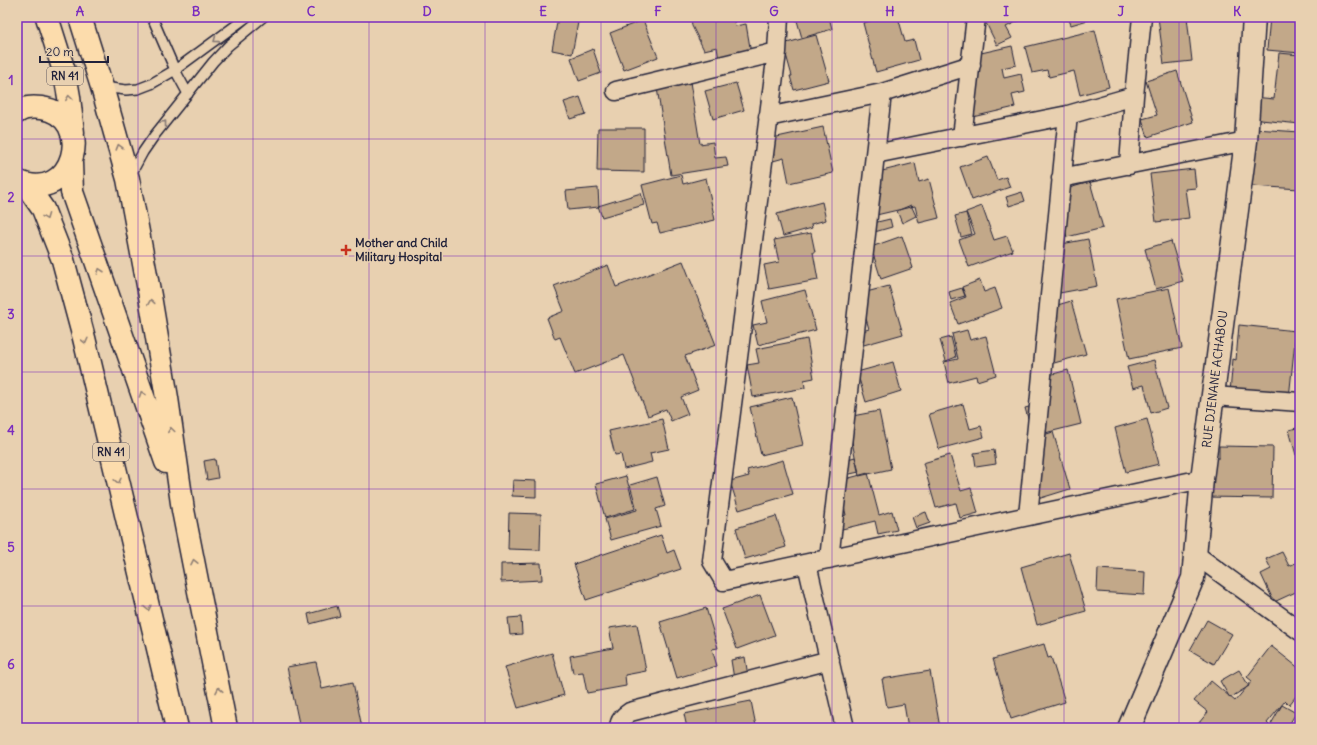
<svg xmlns="http://www.w3.org/2000/svg" width="1317" height="745" font-family="Delius,sans-serif">
<style>
.building{fill:#c2a889;stroke:#22223b}
.lines{fill:none;stroke-linecap:round;stroke-linejoin:round}
.lane-casing{stroke:#22223b;stroke-width:12}
.street-casing{stroke:#22223b;stroke-width:21}
.secondary-casing{stroke:#22223b;stroke-width:25}
.highway-casing{stroke:#22223b;stroke-width:25}
.lane{stroke:#e8d0b0;stroke-width:9}
.street{stroke:#e8d0b0;stroke-width:18}
.secondary{stroke:#e8d0b0;stroke-width:22}
.highway{stroke:#fcdcac;stroke-width:22}
.oneway{stroke:#857976}
.oneway2{stroke:#8f7f74}
.grid{fill:none;stroke:#7b2cbf;stroke-width:1;stroke-opacity:0.55}
.poi-dot{fill:#c8321e;stroke:#e8d0b0;stroke-width:1.5}
.labels{text-anchor:middle;stroke-width:3;stroke-linejoin:round;paint-order:stroke}
.shield{fill:#e8d0b0;stroke:#5d565e;stroke-width:1}
.shield-label{font-size:11px;font-weight:bold;fill:#22223b}
.poi-label{font-size:12px;font-weight:bold;fill:#22223b;stroke:#e8d0b0;text-anchor:start}
.street-label{font-size:12px;fill:#22223b;stroke:#e8d0b0}
.neatline{fill:none;stroke:#7b2cbf;stroke-width:1.5}
.grid-label{font-size:13px;text-anchor:middle;font-weight:bold;fill:#7b2cbf}
</style>
<rect width="100%" height="100%" fill="#e8d0b0"/>
<filter id="ink" filterUnits="userSpaceOnUse"><feTurbulence type="fractalNoise" baseFrequency=".025" numOctaves="2"/><feDisplacementMap in="SourceGraphic" scale="8" xChannelSelector="R" yChannelSelector="G"/><feConvolveMatrix kernelMatrix="1 2 1 2 8 2 1 2 1" color-interpolation-filters="sRGB"/></filter>
<g filter="url(#ink)">
<path class="building" d="M 558,17 L 579,17 L 572,54 L 552,50 Z
M 691,17 L 733,17 L 735,26 L 746,24 L 753,65 L 741,71 L 723,74 L 720,68 L 717,47 L 704,50 L 692,26 Z
M 796,17 L 829,17 L 832,29 L 802,38 Z
M 883,17 L 898,17 L 905,42 L 914,40 L 919,60 L 876,72 L 863,23 Z
M 983,17 L 1023,17 L 1024,18 L 1006,27 L 1012,38 L 997,45 Z
M 1068,17 L 1098,17 L 1071,25 Z
M 1158,17 L 1187,17 L 1192,61 L 1164,64 Z
M 1270,17 L 1300,17 L 1300,53 L 1267,50 Z
M 643,20 L 658,57 L 624,70 L 610,33 Z
M 1095,30 L 1109,87 L 1080,95 L 1074,71 L 1049,77 L 1047,70 L 1032,73 L 1025,47 Z
M 816,35 L 829,81 L 794,90 L 790,76 L 792,76 L 783,44 Z
M 1012,46 L 1016,65 L 1002,68 L 1004,78 L 1021,74 L 1025,92 L 1012,95 L 1015,107 L 964,119 L 967,93 L 959,58 Z
M 593,49 L 601,73 L 579,81 L 571,58 Z
M 1279,53 L 1300,55 L 1300,124 L 1251,119 L 1254,97 L 1274,99 Z
M 1177,71 L 1193,122 L 1148,137 L 1142,119 L 1157,115 L 1146,81 Z
M 690,82 L 700,144 L 713,142 L 715,158 L 726,157 L 728,166 L 671,175 L 657,88 Z
M 736,83 L 744,110 L 713,119 L 705,91 Z
M 580,97 L 586,114 L 570,119 L 564,102 Z
M 823,127 L 833,173 L 789,183 L 784,158 L 773,161 L 768,139 Z
M 598,128 L 644,128 L 644,172 L 597,171 Z
M 1255,129 L 1300,132 L 1299,162 L 1300,162 L 1300,189 L 1252,186 Z
M 988,157 L 997,180 L 1006,177 L 1010,187 L 972,200 L 960,167 Z
M 915,163 L 919,182 L 929,179 L 939,218 L 919,223 L 915,206 L 872,216 L 866,191 L 882,187 L 878,172 Z
M 1194,169 L 1196,188 L 1185,189 L 1189,218 L 1156,222 L 1150,174 Z
M 681,175 L 683,184 L 706,178 L 715,220 L 660,233 L 657,223 L 652,224 L 642,185 Z
M 1090,182 L 1103,228 L 1067,237 L 1055,192 Z
M 598,188 L 599,207 L 568,210 L 566,191 Z
M 1022,192 L 1025,201 L 1009,206 L 1006,197 Z
M 641,193 L 644,205 L 602,217 L 598,206 Z
M 822,202 L 826,220 L 811,224 L 812,228 L 783,236 L 777,214 Z
M 911,205 L 916,216 L 902,223 L 897,211 Z
M 982,206 L 994,240 L 1007,236 L 1013,251 L 969,267 L 959,240 L 975,234 L 966,212 Z
M 966,213 L 972,234 L 961,237 L 955,216 Z
M 890,219 L 892,227 L 871,233 L 869,224 Z
M 811,233 L 815,252 L 813,252 L 818,280 L 769,289 L 764,265 L 779,262 L 774,240 Z
M 902,236 L 913,268 L 881,279 L 871,247 Z
M 1088,239 L 1097,286 L 1049,295 L 1051,246 Z
M 1171,241 L 1183,281 L 1156,289 L 1145,249 Z
M 683,261 L 716,345 L 685,356 L 698,390 L 681,397 L 688,414 L 671,421 L 666,409 L 648,416 L 624,355 L 575,374 L 560,337 L 555,339 L 547,318 L 564,311 L 554,286 L 608,265 L 616,287 Z
M 980,280 L 984,292 L 995,288 L 1002,308 L 958,324 L 950,303 L 966,297 L 962,287 Z
M 889,286 L 903,334 L 860,346 L 856,333 L 869,329 L 859,294 Z
M 962,288 L 965,296 L 951,300 L 949,292 Z
M 1169,288 L 1182,348 L 1129,359 L 1116,299 Z
M 805,290 L 816,330 L 758,345 L 753,325 L 767,322 L 762,301 Z
M 1071,301 L 1086,354 L 1040,367 L 1041,310 Z
M 1239,325 L 1296,331 L 1289,398 L 1230,392 L 1233,359 L 1236,360 Z
M 967,330 L 970,340 L 986,336 L 996,375 L 977,381 L 976,376 L 949,383 L 944,362 L 958,359 L 952,334 Z
M 951,337 L 956,357 L 946,361 L 940,340 Z
M 807,339 L 814,378 L 804,380 L 805,388 L 753,397 L 747,365 L 759,363 L 756,349 Z
M 1154,360 L 1167,408 L 1151,413 L 1144,385 L 1133,388 L 1127,367 Z
M 893,362 L 901,391 L 866,402 L 857,372 Z
M 1068,370 L 1081,424 L 1033,436 L 1025,408 L 1040,404 L 1034,379 Z
M 792,397 L 803,445 L 761,455 L 750,407 Z
M 963,404 L 970,429 L 981,426 L 984,437 L 939,449 L 929,414 Z
M 879,411 L 891,469 L 859,476 L 847,417 Z
M 662,419 L 669,449 L 650,453 L 652,462 L 624,469 L 621,454 L 615,455 L 609,431 Z
M 1147,419 L 1159,464 L 1126,472 L 1115,428 Z
M 1300,427 L 1300,454 L 1296,455 L 1289,430 Z
M 1053,432 L 1070,489 L 1028,502 L 1021,479 L 1037,474 L 1027,440 Z
M 1219,446 L 1273,447 L 1272,498 L 1204,497 L 1204,458 L 1219,458 Z
M 994,450 L 996,464 L 976,467 L 974,453 Z
M 950,455 L 961,491 L 971,488 L 978,513 L 960,518 L 956,503 L 936,508 L 923,463 Z
M 855,457 L 859,472 L 841,476 L 837,462 Z
M 215,459 L 218,478 L 207,480 L 204,461 Z
M 783,460 L 793,494 L 739,510 L 730,481 L 749,476 L 747,470 Z
M 868,473 L 879,515 L 892,511 L 897,530 L 878,534 L 875,521 L 834,531 L 831,519 L 846,515 L 838,481 Z
M 626,476 L 635,509 L 605,518 L 596,484 Z
M 657,477 L 665,506 L 656,509 L 661,526 L 611,540 L 605,519 L 637,510 L 630,485 Z
M 513,480 L 536,481 L 536,497 L 512,496 Z
M 926,512 L 930,523 L 916,528 L 912,517 Z
M 509,513 L 541,514 L 540,550 L 508,549 Z
M 776,516 L 786,547 L 745,559 L 736,528 Z
M 661,535 L 667,553 L 674,550 L 681,569 L 586,600 L 574,564 Z
M 1282,552 L 1289,566 L 1300,561 L 1300,590 L 1274,602 L 1261,574 L 1271,569 L 1266,559 Z
M 1069,553 L 1086,611 L 1037,625 L 1021,567 Z
M 541,563 L 542,580 L 501,582 L 501,564 Z
M 1098,569 L 1145,572 L 1144,595 L 1097,592 Z
M 760,595 L 775,635 L 737,649 L 722,609 Z
M 337,606 L 340,616 L 310,624 L 308,614 Z
M 706,608 L 718,648 L 712,649 L 717,666 L 677,678 L 660,622 Z
M 521,617 L 522,634 L 510,635 L 508,618 Z
M 1207,620 L 1232,634 L 1214,664 L 1190,650 Z
M 637,624 L 646,671 L 625,675 L 626,686 L 587,693 L 583,672 L 573,673 L 570,656 L 613,648 L 609,628 Z
M 1044,644 L 1048,658 L 1051,657 L 1065,702 L 1011,719 L 993,659 Z
M 1271,646 L 1300,669 L 1300,691 L 1289,705 L 1285,701 L 1267,723 L 1269,725 L 1266,728 L 1203,728 L 1198,724 L 1208,712 L 1194,701 L 1211,681 L 1235,701 L 1252,681 L 1247,677 Z
M 552,653 L 564,695 L 518,708 L 505,667 Z
M 745,657 L 748,676 L 734,679 L 731,660 Z
M 316,662 L 322,689 L 353,682 L 362,728 L 300,728 L 287,667 Z
M 1239,670 L 1249,686 L 1230,698 L 1220,681 Z
M 930,671 L 940,728 L 908,728 L 904,704 L 887,707 L 882,679 Z
M 751,701 L 756,726 L 743,728 L 687,728 L 684,714 Z
M 1282,705 L 1296,713 L 1287,728 L 1279,728 L 1271,724 Z
M 1300,717 L 1300,728 L 1297,728 Z"/>
<g class="lines">
<g class="lane-casing">
<path id="lane" d="M 152,17 L 175,70 L 188,94
M 103,87 L 126,90 L 138,89 L 151,84 L 175,70 L 247,17
M 130,176 L 143,152 L 154,136 L 213,62 L 228,46 L 263,17"/>
</g>
<g class="street-casing">
<path id="street" d="M 779,17 L 777,52 L 712,561 L 724,581 L 1202,479
M 616,91 L 777,52
M 768,117 L 882,93 L 971,65
M 962,137 L 976,17
M 875,154 L 1068,115 L 1134,96
M 1129,165 L 1134,96 L 1142,17
M 1061,178 L 1246,141
M 1213,396 L 1300,402
M 1028,516 L 1068,115
M 1196,555 L 1300,631
M 829,559 L 882,93
M 807,564 L 845,728
M 619,728 C 619,720 624,716 630,712 L 830,660"/>
</g>
<g class="secondary-casing">
<path id="secondary" d="M 1129,728 L 1193,578 L 1202,479 L 1246,141 L 1254,17"/>
</g>
<g class="highway-casing">
<path id="highway" d="M 47,17 L 65,74 L 69,97 L 73,133
M 80,17 L 102,87 L 128,179 L 150,296 L 167,398 L 183,510 L 226,728
M 17,112 C 24,107 33,107 41,108 C 98,116 74,207 17,181
M 71,163 L 72,192 L 166,462
M 26,185 L 43,209 L 63,260 L 84,338 L 177,728"/>
</g>
<use href="#lane" class="lane"/>
<use href="#street" class="street"/>
<use href="#secondary" class="secondary"/>
<use href="#highway" class="highway"/>
</g>
<defs><path id="oneway-chevron" d="M-2-3.5L2.5 0L-2 3.5" fill="none" stroke-width="1.6" stroke-linecap="round" stroke-linejoin="round"/></defs>
<g class="oneway">
<use href="#oneway-chevron" transform="translate(216 40) rotate(143)"/>
<use href="#oneway-chevron" transform="translate(164 123) rotate(-52)"/>
</g>
<g class="oneway2">
<use href="#oneway-chevron" transform="translate(69 98) rotate(-98)"/>
<use href="#oneway-chevron" transform="translate(119 147) rotate(-106)"/>
<use href="#oneway-chevron" transform="translate(46 217) rotate(69)"/>
<use href="#oneway-chevron" transform="translate(100 271) rotate(-109)"/>
<use href="#oneway-chevron" transform="translate(151 302) rotate(-99)"/>
<use href="#oneway-chevron" transform="translate(85 341) rotate(76)"/>
<use href="#oneway-chevron" transform="translate(142 394) rotate(-109)"/>
<use href="#oneway-chevron" transform="translate(171 430) rotate(-98)"/>
<use href="#oneway-chevron" transform="translate(118 481) rotate(77)"/>
<use href="#oneway-chevron" transform="translate(194 562) rotate(-102)"/>
<use href="#oneway-chevron" transform="translate(148 608) rotate(77)"/>
<use href="#oneway-chevron" transform="translate(219 690) rotate(-101)"/>
</g>
</g>
<path class="grid" d="M 138,17 L 138,728M 253,17 L 253,728M 369,17 L 369,728M 485,17 L 485,728M 601,17 L 601,728M 716,17 L 716,728M 832,17 L 832,728M 948,17 L 948,728M 1064,17 L 1064,728M 1179,17 L 1179,728M 17,139 L 1300,139M 17,256 L 1300,256M 17,372 L 1300,372M 17,489 L 1300,489M 17,606 L 1300,606"/>
<path class="poi-dot" d="M344 244h4v4h4v4h-4v4h-4v-4h-4v-4h4z"/>
<g class="labels">
<g class="shield">
<rect x="47" y="67" width="36" height="18" rx="3"/>
<rect x="93" y="443" width="36" height="18" rx="3"/>
</g>
<g class="shield-label">
<text x="65" y="80">RN 41</text>
<text x="111" y="456">RN 41</text>
</g>
<g class="poi-label">
<text x="355" y="247">Mother and Child<tspan x="355" dy="14">Military Hospital</tspan></text>
</g>
<g class="street-label">
<text transform="translate(1215 379) rotate(-83)" y="4">RUE DJENANE ACHABOU</text>
</g>
</g>
<rect width="1317" height="745" fill="none" stroke="#e8d0b0" stroke-width="44"/>
<path d="M40 56v6h68v-6" fill="none" stroke="#22223b" stroke-width="2"/>
<text x="46" y="56" font-size="12" fill="#22223b" stroke="#e8d0b0" stroke-width="3" paint-order="stroke">20 m</text>
<rect x="22" y="22" width="1273" height="701" class="neatline"/>
<g class="grid-label">
<text x="80" y="16">A</text>
<text x="196" y="16">B</text>
<text x="311" y="16">C</text>
<text x="427" y="16">D</text>
<text x="543" y="16">E</text>
<text x="658" y="16">F</text>
<text x="774" y="16">G</text>
<text x="890" y="16">H</text>
<text x="1006" y="16">I</text>
<text x="1121" y="16">J</text>
<text x="1237" y="16">K</text>
<text x="11" y="85">1</text>
<text x="11" y="202">2</text>
<text x="11" y="319">3</text>
<text x="11" y="435">4</text>
<text x="11" y="552">5</text>
<text x="11" y="669">6</text>
</g>
</svg>
